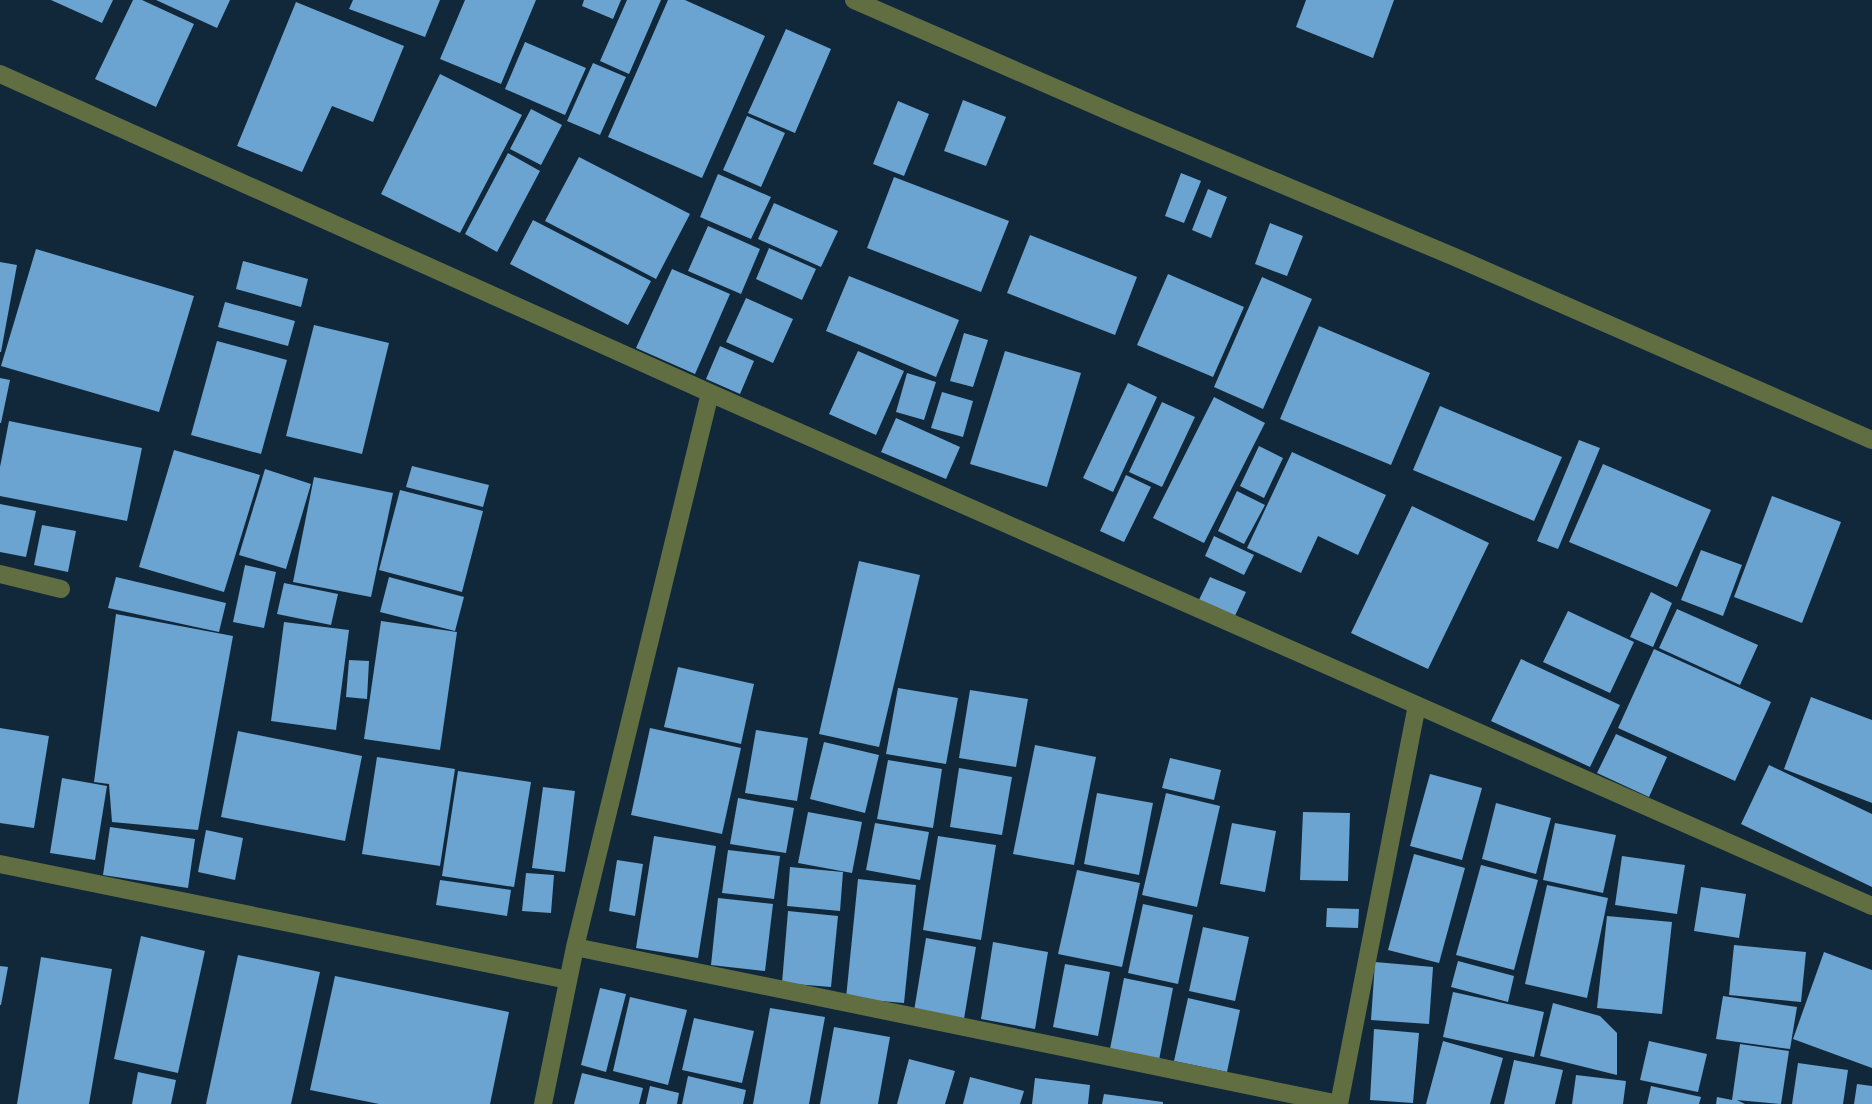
<svg xmlns="http://www.w3.org/2000/svg" width="1872" height="1104" font-family="'Work Sans',sans-serif">
<style>
.building{fill:#6ba3d1}
.lines{fill:none;stroke-linecap:round;stroke-linejoin:round}
.minor{stroke:#606e42;stroke-width:18}
</style>
<rect width="100%" height="100%" fill="#11283b"/>
<path class="building" d="M 51,0 L 113,0 L 102,23 Z
M 133,0 L 142,0 L 194,24 L 156,107 L 95,79 Z
M 156,0 L 230,0 L 217,28 Z
M 353,0 L 440,0 L 425,37 L 349,9 Z
M 465,0 L 536,0 L 501,84 L 440,59 Z
M 584,0 L 621,0 L 613,19 L 582,6 Z
M 627,0 L 661,0 L 629,74 L 600,61 Z
M 668,0 L 685,0 L 765,36 L 702,178 L 608,137 Z
M 1306,0 L 1394,0 L 1373,58 L 1296,27 Z
M 296,2 L 404,46 L 373,122 L 332,106 L 302,172 L 237,146 Z
M 786,29 L 831,49 L 795,133 L 748,113 Z
M 525,42 L 586,68 L 565,115 L 505,89 Z
M 593,63 L 626,77 L 600,135 L 567,121 Z
M 440,74 L 522,115 L 460,233 L 381,194 Z
M 963,100 L 1006,117 L 986,166 L 944,151 Z
M 898,101 L 929,114 L 904,176 L 873,164 Z
M 531,109 L 562,125 L 541,165 L 510,149 Z
M 747,116 L 785,133 L 761,187 L 723,170 Z
M 508,153 L 540,171 L 497,252 L 465,234 Z
M 579,157 L 690,214 L 656,279 L 545,221 Z
M 1181,173 L 1201,181 L 1184,223 L 1165,216 Z
M 718,174 L 771,197 L 751,239 L 700,217 Z
M 894,177 L 1009,221 L 981,292 L 867,248 Z
M 1208,189 L 1227,197 L 1211,238 L 1192,230 Z
M 774,203 L 838,231 L 821,267 L 758,239 Z
M 533,220 L 651,281 L 628,325 L 510,264 Z
M 1270,223 L 1303,236 L 1287,276 L 1255,264 Z
M 708,226 L 760,249 L 741,294 L 688,271 Z
M 1030,235 L 1137,277 L 1115,335 L 1007,293 Z
M 769,248 L 816,269 L 802,300 L 756,279 Z
M 36,249 L 194,296 L 159,412 L 1,366 Z
M 243,261 L 308,279 L 301,307 L 236,289 Z
M 0,262 L 17,265 L 1,352 L 0,352 Z
M 672,269 L 730,294 L 695,374 L 636,348 Z
M 1168,274 L 1244,307 L 1213,377 L 1137,345 Z
M 849,276 L 959,320 L 936,377 L 826,331 Z
M 1262,277 L 1312,299 L 1263,409 L 1214,387 Z
M 746,298 L 793,319 L 773,363 L 726,342 Z
M 225,302 L 295,321 L 288,346 L 218,327 Z
M 314,325 L 389,343 L 362,454 L 286,436 Z
M 1319,326 L 1430,373 L 1391,465 L 1280,419 Z
M 964,333 L 988,340 L 973,387 L 950,381 Z
M 217,341 L 287,360 L 261,454 L 191,435 Z
M 720,346 L 754,361 L 740,394 L 706,379 Z
M 858,351 L 904,371 L 876,435 L 829,414 Z
M 1005,351 L 1081,373 L 1047,487 L 970,464 Z
M 907,373 L 936,382 L 924,420 L 896,412 Z
M 0,378 L 10,380 L 1,423 L 0,423 Z
M 1128,383 L 1157,397 L 1113,492 L 1083,478 Z
M 942,392 L 973,401 L 963,437 L 931,428 Z
M 1214,397 L 1265,423 L 1204,543 L 1153,518 Z
M 1162,402 L 1195,417 L 1162,487 L 1129,472 Z
M 1440,406 L 1562,457 L 1534,521 L 1413,470 Z
M 896,418 L 960,447 L 946,479 L 881,452 Z
M 9,421 L 142,448 L 127,521 L 0,496 L 0,467 Z
M 1579,440 L 1600,448 L 1558,549 L 1537,541 Z
M 1259,446 L 1283,458 L 1264,498 L 1240,486 Z
M 174,450 L 260,475 L 224,592 L 139,567 Z
M 1292,452 L 1386,495 L 1358,555 L 1318,536 L 1301,573 L 1247,548 Z
M 1603,464 L 1711,510 L 1677,587 L 1569,542 Z
M 412,466 L 489,485 L 483,507 L 406,487 Z
M 265,469 L 311,484 L 286,569 L 239,555 Z
M 1126,475 L 1151,487 L 1124,542 L 1100,531 Z
M 314,477 L 393,493 L 371,597 L 293,582 Z
M 400,490 L 483,511 L 462,592 L 379,570 Z
M 1237,491 L 1265,505 L 1244,544 L 1218,531 Z
M 1772,496 L 1841,522 L 1802,623 L 1734,597 Z
M 0,504 L 36,511 L 26,557 L 0,552 Z
M 1412,506 L 1489,543 L 1428,669 L 1351,633 Z
M 42,525 L 76,531 L 68,572 L 34,565 Z
M 1214,536 L 1254,555 L 1244,575 L 1205,556 Z
M 1701,550 L 1742,565 L 1723,616 L 1681,600 Z
M 859,561 L 920,575 L 879,747 L 819,734 Z
M 245,565 L 276,572 L 264,628 L 233,622 Z
M 116,577 L 226,603 L 219,632 L 108,608 Z
M 389,577 L 464,597 L 455,631 L 380,612 Z
M 1210,577 L 1246,592 L 1233,620 L 1197,604 Z
M 284,583 L 338,594 L 331,625 L 277,614 Z
M 1651,592 L 1672,603 L 1653,647 L 1630,637 Z
M 1677,609 L 1758,645 L 1740,685 L 1659,648 Z
M 1568,611 L 1634,642 L 1610,693 L 1543,662 Z
M 116,614 L 233,636 L 198,830 L 112,822 L 109,784 L 94,782 Z
M 381,621 L 457,632 L 440,750 L 364,739 Z
M 284,622 L 349,630 L 336,730 L 271,721 Z
M 1654,649 L 1771,702 L 1735,781 L 1618,728 Z
M 1521,659 L 1620,705 L 1590,767 L 1491,721 Z
M 349,660 L 369,661 L 367,699 L 346,697 Z
M 678,667 L 754,684 L 741,744 L 664,727 Z
M 898,688 L 958,698 L 946,764 L 886,754 Z
M 970,690 L 1028,699 L 1016,767 L 959,758 Z
M 1811,697 L 1872,720 L 1872,803 L 1784,769 Z
M 0,728 L 49,736 L 34,828 L 0,823 Z
M 650,728 L 741,748 L 722,834 L 631,815 Z
M 756,730 L 808,738 L 797,801 L 745,793 Z
M 238,731 L 362,756 L 345,841 L 221,817 Z
M 1616,734 L 1667,757 L 1649,797 L 1597,773 Z
M 824,742 L 879,755 L 865,813 L 810,799 Z
M 1035,745 L 1096,757 L 1074,865 L 1013,854 Z
M 377,757 L 455,769 L 440,866 L 362,854 Z
M 1170,758 L 1221,770 L 1214,800 L 1162,788 Z
M 888,760 L 942,769 L 933,828 L 877,819 Z
M 1769,765 L 1872,814 L 1872,887 L 1741,824 Z
M 959,768 L 1012,777 L 1002,835 L 950,827 Z
M 458,771 L 531,782 L 514,887 L 442,876 Z
M 1430,774 L 1482,788 L 1462,860 L 1410,846 Z
M 62,778 L 107,786 L 95,860 L 50,853 Z
M 543,787 L 575,791 L 565,872 L 532,868 Z
M 1097,793 L 1153,803 L 1139,875 L 1084,864 Z
M 1166,793 L 1220,806 L 1197,907 L 1142,895 Z
M 738,798 L 794,808 L 786,853 L 730,844 Z
M 1496,803 L 1551,818 L 1536,874 L 1482,859 Z
M 808,812 L 862,822 L 852,873 L 798,863 Z
M 1303,812 L 1350,813 L 1348,881 L 1300,880 Z
M 875,823 L 929,832 L 920,880 L 866,870 Z
M 1232,823 L 1276,831 L 1265,892 L 1220,884 Z
M 1555,823 L 1616,835 L 1603,893 L 1543,880 Z
M 110,827 L 195,839 L 188,888 L 103,875 Z
M 206,830 L 243,838 L 235,880 L 198,872 Z
M 654,836 L 716,846 L 698,958 L 636,948 Z
M 938,836 L 996,845 L 981,940 L 923,930 Z
M 728,850 L 780,856 L 774,899 L 722,893 Z
M 1414,854 L 1465,868 L 1439,963 L 1388,950 Z
M 1622,856 L 1685,865 L 1677,914 L 1615,905 Z
M 617,860 L 643,864 L 635,916 L 609,911 Z
M 1481,865 L 1538,880 L 1514,970 L 1456,955 Z
M 790,867 L 843,872 L 840,911 L 787,906 Z
M 1077,870 L 1140,883 L 1122,967 L 1058,954 Z
M 526,873 L 554,875 L 551,913 L 522,911 Z
M 858,879 L 916,885 L 904,1003 L 846,998 Z
M 440,880 L 511,890 L 507,916 L 436,905 Z
M 1547,885 L 1608,898 L 1587,998 L 1525,984 Z
M 1701,887 L 1746,894 L 1739,938 L 1694,931 Z
M 718,898 L 773,904 L 765,971 L 711,965 Z
M 1143,904 L 1193,915 L 1178,984 L 1128,973 Z
M 1327,908 L 1359,909 L 1358,928 L 1326,927 Z
M 788,911 L 838,916 L 831,987 L 782,983 Z
M 1607,916 L 1672,922 L 1662,1014 L 1597,1008 Z
M 1203,927 L 1249,937 L 1235,1001 L 1189,991 Z
M 141,936 L 205,951 L 178,1073 L 114,1059 Z
M 926,938 L 976,947 L 964,1019 L 914,1011 Z
M 993,942 L 1048,952 L 1035,1029 L 981,1019 Z
M 1734,945 L 1806,952 L 1801,1002 L 1729,995 Z
M 1824,952 L 1872,970 L 1872,1068 L 1793,1039 Z
M 238,955 L 320,972 L 291,1104 L 206,1104 Z
M 41,957 L 112,969 L 89,1104 L 17,1104 Z
M 1458,961 L 1514,976 L 1508,1002 L 1451,987 Z
M 1375,962 L 1433,967 L 1429,1024 L 1371,1020 Z
M 1065,964 L 1110,972 L 1098,1036 L 1053,1027 Z
M 0,966 L 8,967 L 1,1005 L 0,1005 Z
M 335,976 L 509,1012 L 490,1104 L 379,1104 L 310,1090 Z
M 1124,978 L 1173,988 L 1159,1060 L 1110,1049 Z
M 600,988 L 626,994 L 606,1072 L 581,1065 Z
M 1453,992 L 1544,1012 L 1534,1057 L 1443,1037 Z
M 1723,996 L 1797,1007 L 1790,1049 L 1716,1039 Z
M 630,997 L 687,1010 L 668,1085 L 613,1071 Z
M 1188,998 L 1240,1010 L 1227,1072 L 1174,1061 Z
M 1553,1003 L 1600,1016 L 1617,1033 L 1617,1075 L 1540,1056 Z
M 770,1008 L 825,1017 L 809,1104 L 753,1104 Z
M 694,1018 L 754,1031 L 742,1083 L 682,1070 Z
M 834,1027 L 890,1037 L 878,1104 L 820,1104 Z
M 1374,1029 L 1419,1033 L 1413,1103 L 1370,1100 Z
M 1443,1041 L 1503,1058 L 1490,1104 L 1426,1104 Z
M 1649,1041 L 1707,1054 L 1698,1092 L 1640,1080 Z
M 1740,1044 L 1789,1051 L 1781,1104 L 1737,1100 L 1745,1104 L 1716,1104 L 1717,1097 L 1732,1100 Z
M 909,1059 L 955,1071 L 945,1104 L 897,1104 Z
M 1514,1060 L 1563,1070 L 1555,1104 L 1504,1104 Z
M 1798,1063 L 1848,1070 L 1843,1104 L 1792,1104 Z
M 138,1072 L 176,1080 L 171,1104 L 132,1104 Z
M 582,1073 L 643,1088 L 639,1104 L 574,1104 Z
M 1576,1075 L 1626,1081 L 1623,1104 L 1572,1104 Z
M 688,1076 L 746,1090 L 743,1104 L 682,1104 Z
M 970,1077 L 1024,1091 L 1020,1104 L 963,1104 Z
M 1035,1078 L 1090,1085 L 1088,1104 L 1032,1104 Z
M 1857,1084 L 1872,1086 L 1872,1104 L 1854,1104 Z
M 650,1086 L 679,1093 L 677,1104 L 646,1104 Z
M 1651,1086 L 1701,1097 L 1699,1104 L 1647,1104 Z
M 1104,1094 L 1163,1102 L 1163,1104 L 1102,1104 Z"/>
<g class="lines">
<path class="minor" d="M 854,0 L 1124,118 L 1457,258 L 1872,440
M 0,74 L 710,393 L 1872,906
M 0,574 L 61,589
M 0,864 L 568,980
M 575,947 L 1339,1104
M 543,1104 L 575,947 L 710,393
M 1339,1104 L 1417,705"/>
</g>
</svg>
